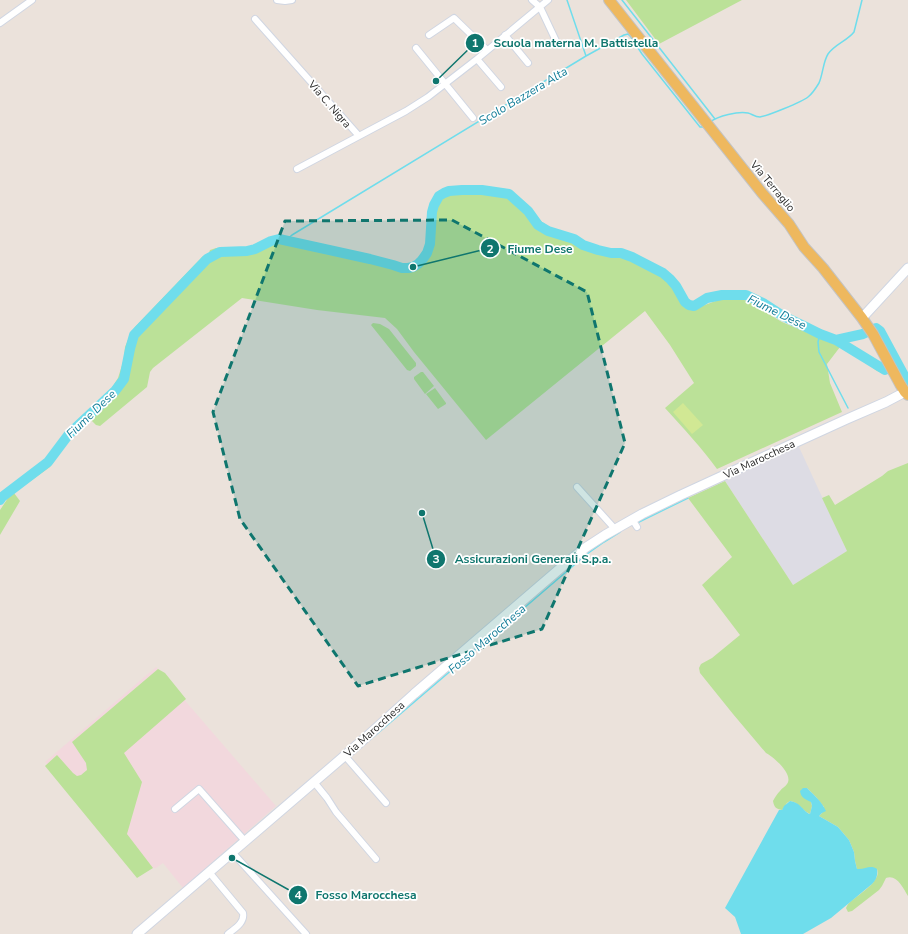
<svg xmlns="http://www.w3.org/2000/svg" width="908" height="934" font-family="'Nunito Sans',sans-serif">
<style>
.industrial{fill:#dddce4}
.medical{fill:#f2d8dd}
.green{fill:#bbe198}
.pitch{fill:#d1e894}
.water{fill:#6fddec}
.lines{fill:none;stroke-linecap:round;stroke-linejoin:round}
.stream{stroke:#6fddec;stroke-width:1.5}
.river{stroke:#6fddec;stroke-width:10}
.street-casing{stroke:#d0d6e2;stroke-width:8}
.secondary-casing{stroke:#d0d6e2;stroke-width:11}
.primary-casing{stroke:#c3c3c3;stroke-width:12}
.street{stroke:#fff;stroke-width:6}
.secondary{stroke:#fff;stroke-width:9}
.primary{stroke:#eeb85e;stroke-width:10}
.marked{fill:#0f766e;fill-opacity:0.2;stroke:#0f766e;stroke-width:3;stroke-dasharray:8 5;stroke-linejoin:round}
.labels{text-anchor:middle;stroke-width:3.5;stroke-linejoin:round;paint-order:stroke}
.street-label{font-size:11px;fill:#292929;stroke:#fff}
.water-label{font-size:12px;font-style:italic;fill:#107c97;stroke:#fff}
.leader{fill:none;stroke:#0f766e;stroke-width:1.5}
.callout-dot{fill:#0f766e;stroke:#fff;stroke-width:1.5}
.mark-label{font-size:12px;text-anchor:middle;font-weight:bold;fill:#fff}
.callout-label{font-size:12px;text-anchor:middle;font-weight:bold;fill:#0f766e;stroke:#fff;stroke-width:3.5;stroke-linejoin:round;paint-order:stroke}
</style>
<rect width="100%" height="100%" fill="#ebe2db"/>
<path class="industrial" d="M 799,447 L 847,551 L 793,585 L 725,481 Z"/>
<path class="medical" d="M 156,667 L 276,806 L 209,865 L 197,877 L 196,877 L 183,888 L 163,863 L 156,868 L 153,868 L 146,861 L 138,867 L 45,762 Z"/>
<path class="green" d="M 626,0 L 742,0 L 659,44 Z
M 461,186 L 480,186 L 506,189 L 512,192 L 523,201 L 543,223 L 559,232 L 600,247 L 616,251 L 659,274 L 670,283 L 674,288 L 682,305 L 686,308 L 690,309 L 694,309 L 721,299 L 732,297 L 742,299 L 749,302 L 782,322 L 820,338 L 837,343 L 867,361 L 883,373 L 877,371 L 866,363 L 840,347 L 827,364 L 830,383 L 842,412 L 717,469 C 702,448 683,428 665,408 L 694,383 L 670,345 L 645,311 L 486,440 L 414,352 L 397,329 L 385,318 L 317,310 L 242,298 L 153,368 L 150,372 L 147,387 L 100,426 L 96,425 L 91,420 L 68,441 L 65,446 L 76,430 L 82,416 L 98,403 L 108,394 L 118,378 L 124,359 L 125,347 L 130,335 L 135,327 L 203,256 L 207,258 L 210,250 L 216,248 L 245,248 L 251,247 L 271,238 L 281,236 C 299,239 317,244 335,248 C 351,251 367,254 383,259 C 391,262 402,268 410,265 C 437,256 421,211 438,194 C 444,188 453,188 461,186 Z
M 373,323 L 380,324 L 389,329 L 416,363 L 416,366 L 410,371 L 407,370 L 371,325 Z
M 421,372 L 423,372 L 434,386 L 425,394 L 414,379 L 414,377 Z
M 435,388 L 446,403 L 446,404 L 438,409 L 426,394 Z
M 60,453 L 50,467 L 14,493 L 20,501 L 0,535 L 0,510 L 12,492 L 46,469 Z
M 908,463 L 908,896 C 903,888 897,874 886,878 L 882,886 L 879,890 L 852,911 L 848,912 L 846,908 L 848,904 C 856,896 871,888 876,878 C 878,875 878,872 877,869 L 857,869 L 855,861 L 854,852 L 849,840 L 838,827 L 819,816 L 822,813 L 824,807 L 816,797 L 807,788 L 812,806 L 810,814 C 802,811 799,802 790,801 L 787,803 L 782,810 C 776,809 774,807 773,801 C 775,797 777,794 780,791 C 782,788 785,787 787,784 C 794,775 774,757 766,753 L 733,714 L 700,673 L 699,668 L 701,664 L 712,658 L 740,635 L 702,585 L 732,557 L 688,498 L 725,481 L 793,585 L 847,551 L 822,498 L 829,495 L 835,505 L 882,476 L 888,471 Z
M 158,669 L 165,673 L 186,699 L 124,753 L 142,782 L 127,834 L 153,868 L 137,878 L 45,766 L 57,755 L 73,773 L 77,776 L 81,775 L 87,770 L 86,763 L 72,742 Z"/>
<path class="pitch" d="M 683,403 L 703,425 L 692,434 L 673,412 Z"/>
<path class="water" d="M 803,788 L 807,788 C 814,795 822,802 826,811 L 822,813 L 819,816 L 838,827 L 849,840 L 854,852 L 855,861 L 857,869 C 865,870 870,864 877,869 C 878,876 876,880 872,884 L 831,918 L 803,934 L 741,934 L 735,917 L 725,908 L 779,810 L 782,810 L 784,806 L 790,801 C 802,803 802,811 810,814 L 812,806 L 811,802 C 805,799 801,798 800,791 Z"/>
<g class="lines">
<path class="stream" d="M 567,0 L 586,56
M 622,0 L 715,119
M 710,122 C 718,116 738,111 748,113 C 752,114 755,117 760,117 C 767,116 802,102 808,97 C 812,94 816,88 819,83 C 823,74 823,62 828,54 C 835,44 847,41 854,32 L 862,0
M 286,240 L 292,235 L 586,56 L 624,35 L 628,34 L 631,37 L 642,54 L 700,127 L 704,127
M 820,334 L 818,342 L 819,352 L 848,408
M 639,522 L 688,498
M 371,739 L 587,554 L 604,542 L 620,532"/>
<path class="river" d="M 836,340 L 863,334 L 876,328 L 880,331 L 907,381
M 0,500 L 2,497 L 48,462 L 69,434 L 115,391 L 124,379 L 130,349 L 134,335 L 207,259 L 220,252 L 247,251 L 255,249 L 271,241 L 279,239 L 370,259 L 393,265 L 402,268 L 408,268 L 413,267 L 418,264 L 422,260 L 427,253 L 430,244 L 432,212 L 434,205 L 439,196 L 444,193 L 449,191 L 462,190 L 482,190 L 509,194 L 528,211 L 538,225 L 548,231 L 574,239 L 583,245 L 598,250 L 611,253 L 621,253 L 632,257 L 663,273 L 670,279 L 676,286 L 685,302 L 689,305 L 694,306 L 707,298 L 722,295 L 746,295 L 763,303 L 783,316 L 806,327 L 820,334 L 836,340 L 885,370"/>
<g class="street-casing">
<path id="street" d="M 277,0 L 285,1 L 292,0
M 532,0 L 540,7 L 557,43
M 255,19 L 359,136
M 0,23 L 32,0
M 429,35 L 454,18 L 487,50
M 505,35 L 528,63
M 416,48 L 473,118
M 477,59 L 501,87
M 297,169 L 406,111 L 428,97 L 477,59 L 548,0
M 577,487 L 615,529
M 632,519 L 637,527
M 345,756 L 386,803
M 314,782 L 327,798 L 336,812 L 376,859
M 175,809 L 199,789 L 245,841
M 232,852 L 306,934
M 209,872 L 243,913 C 245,923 234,929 228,934"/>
</g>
<g class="secondary-casing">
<path id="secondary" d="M 862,318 L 908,268
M 137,934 L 363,740 L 414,694 L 563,566 L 585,548 L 605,535 L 642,514 L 681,495 L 768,455 L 847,419 L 886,402 L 905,392"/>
</g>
<g class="primary-casing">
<path id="primary" d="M 609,0 L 762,193 L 789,224 L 804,247 L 823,268 L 862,318 L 873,334 L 900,384 L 905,392 L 908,395"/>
</g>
<use href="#street" class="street"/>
<use href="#secondary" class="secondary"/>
<use href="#primary" class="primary"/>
</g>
<path class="marked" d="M 452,220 L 587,292 L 625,443 L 542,629 L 358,686 L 240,519 L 213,412 L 285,221 Z"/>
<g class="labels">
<g class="street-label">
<text transform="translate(330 104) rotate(49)" y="4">Via C. Nigra</text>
<text transform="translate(773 186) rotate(50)" y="4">Via Terraglio</text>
<text transform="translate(759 459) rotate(-25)" y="4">Via Marocchesa</text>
<text transform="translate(374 729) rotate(-42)" y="4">Via Marocchesa</text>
</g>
<g class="water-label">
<text transform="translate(523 96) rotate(-31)" y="4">Scolo Bazzera Alta</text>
<text transform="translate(777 312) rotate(26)" y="4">Fiume Dese</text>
<text transform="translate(91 414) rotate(-44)" y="4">Fiume Dese</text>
<text transform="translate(487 639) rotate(-41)" y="4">Fosso Marocchesa</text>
</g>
</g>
<path class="leader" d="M436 81L475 43M413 267L490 248M422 513L436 559M232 858L298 895"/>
<g class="callout-dot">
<circle cx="436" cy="81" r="4"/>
<circle cx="413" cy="267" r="4"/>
<circle cx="422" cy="513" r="4"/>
<circle cx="232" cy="858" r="4"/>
<circle cx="475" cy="43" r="10"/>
<circle cx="490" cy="248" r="10"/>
<circle cx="436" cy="559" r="10"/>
<circle cx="298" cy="895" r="10"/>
</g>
<g class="mark-label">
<text x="475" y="47">1</text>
<text x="490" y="253">2</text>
<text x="436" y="563">3</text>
<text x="298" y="899">4</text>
</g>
<g class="callout-label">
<text x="576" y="47">Scuola materna M. Battistella</text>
<text x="540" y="253">Fiume Dese</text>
<text x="533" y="563">Assicurazioni Generali S.p.a.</text>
<text x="366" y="899">Fosso Marocchesa</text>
</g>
</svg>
